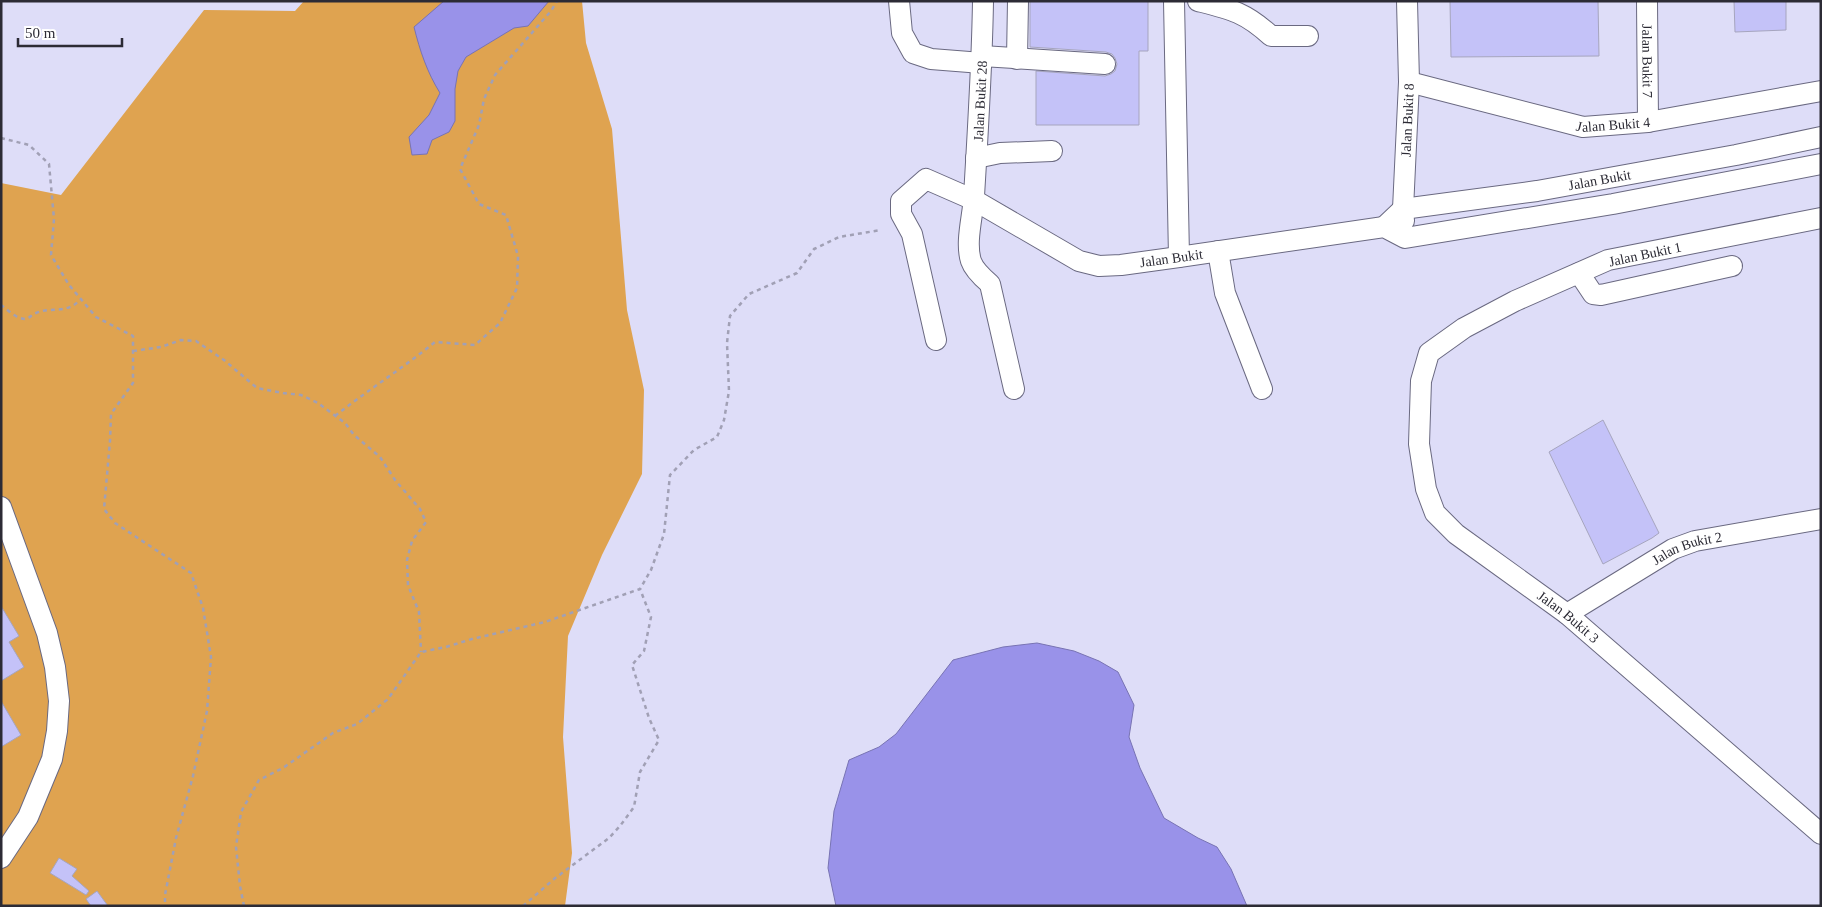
<svg xmlns="http://www.w3.org/2000/svg" width="1822" height="907" font-family="'Times New Roman',serif">
<style>
.green{fill:#dfa350}
.water{fill:#9992e9;stroke:#7873b3}
.building{fill:#c4c2f8;stroke:#a6a5be}
.lines{fill:none;stroke-linecap:round;stroke-linejoin:round}
.minor-casing{stroke:#6a6981;stroke-width:22}
.path{stroke:#a1a0b5;stroke-width:2.5;stroke-dasharray:4 4;stroke-linecap:butt}
.minor{stroke:#fff;stroke-width:20}
.labels{text-anchor:middle;stroke-width:5;stroke-linejoin:round;paint-order:stroke}
.street-label{font-size:14px;fill:#2c2b35;stroke:#fff}
</style>
<rect width="100%" height="100%" fill="#deddf8"/>
<path class="green" d="M 304,1 L 582,1 L 586,43 L 612,129 L 627,310 L 644,390 L 642,474 L 602,555 L 568,636 L 563,737 L 572,853 L 565,906 L 1,906 L 1,183 L 61,195 L 204,10 L 295,11 Z"/>
<path class="water" d="M 444,1 L 549,1 L 528,26 L 514,28 L 466,57 L 458,71 L 455,89 L 455,121 L 449,132 L 432,140 L 427,154 L 412,155 L 409,137 L 429,115 L 440,93 C 427,72 420,51 414,27 Z
M 1037,643 L 1074,651 L 1099,661 L 1118,672 L 1134,705 L 1129,737 L 1140,768 L 1164,818 L 1198,838 L 1217,847 L 1231,869 L 1247,906 L 836,906 L 828,868 L 834,811 L 849,760 L 879,747 L 896,734 L 953,660 L 1003,647 Z"/>
<path class="building" d="M 1030,1 L 1148,1 L 1148,51 L 1139,51 L 1139,125 L 1036,125 L 1036,71 L 1105,76 L 1111,74 L 1115,71 L 1117,64 L 1115,58 L 1112,54 L 1106,52 L 1030,47 Z
M 1450,1 L 1598,1 L 1599,56 L 1451,57 Z
M 1734,1 L 1786,1 L 1786,30 L 1735,32 Z
M 1603,420 L 1659,533 L 1652,538 L 1603,564 L 1549,452 Z
M 1,606 L 19,636 L 9,642 L 24,667 L 1,681 Z
M 1,701 L 21,735 L 1,747 Z
M 59,858 L 77,869 L 72,876 L 89,891 L 86,895 L 50,873 Z
M 97,891 L 108,906 L 91,906 L 86,899 Z"/>
<g class="lines">
<g class="minor-casing">
<g id="minor">
<path d="M 899,1 L 902,33 L 913,53 L 931,59 L 982,63"/>
<path d="M 983,1 C 982,66 978,131 974,196 C 973,216 965,242 971,261 C 974,270 983,278 990,284 L 1014,389"/>
<path d="M 1174,1 L 1179,257"/>
<path d="M 1198,1 C 1230,9 1245,12 1271,36 L 1308,36"/>
<path id="s1" d="M 1647,1 L 1648,122"/>
<path d="M 982,56 L 1105,64"/>
<path d="M 1017,59 L 1018,1"/>
<path id="s2" d="M 1409,82 L 1583,127 L 1648,122 L 1821,91"/>
<path d="M 976,158 L 1000,153 L 1052,151"/>
<path id="s3" d="M 1821,218 L 1608,260 L 1515,301 L 1464,328 L 1429,353 L 1421,381 L 1419,444 L 1426,489 L 1435,513 L 1456,534 L 1567,614 L 1821,834"/>
<path id="s4" d="M 1404,221 L 1403,209 L 1409,82 L 1407,1"/>
<path id="s5" d="M 1384,227 L 1403,209 L 1537,191 L 1736,155 L 1821,137"/>
<path d="M 1218,251 L 1225,293 L 1262,389"/>
<path d="M 1579,273 L 1593,294 L 1601,295 L 1732,266"/>
<path id="s6" d="M 936,340 L 912,234 L 901,214 L 901,201 L 926,179 L 974,200 L 1079,261 L 1099,266 L 1121,265 L 1179,257 L 1384,227 L 1405,238 L 1613,204 L 1821,164"/>
<path d="M 1,507 L 47,633 L 55,667 L 59,701 L 57,731 L 52,759 L 28,817 L 1,858"/>
<path id="s7" d="M 1567,614 L 1673,549 L 1695,541 L 1821,519"/>
</g>
</g>
<path class="path" d="M 1,138 L 29,145 L 49,164 L 54,219 L 51,255 L 69,285 L 96,317 L 133,336 L 133,383 L 111,414 L 110,441 L 104,509 L 115,523 L 191,573 L 203,608 L 211,657 L 207,711 L 193,776 L 176,838 L 165,895 L 165,906
M 1,305 C 8,310 16,319 26,319 C 30,318 32,314 36,313 C 53,306 66,315 81,299
M 133,351 L 161,347 L 181,340 L 196,341 L 224,360 L 257,388 L 283,393 L 301,395 L 318,403 L 345,423 L 354,435 L 380,457 L 395,480 L 420,509 L 426,522 L 412,541 L 407,560 L 408,585 L 419,612 L 421,652
M 335,416 C 368,390 403,368 435,342 L 475,345 L 500,323 L 517,288 L 518,256 L 506,215 L 479,204 L 460,169 L 479,125 L 484,99 L 495,75 L 551,11 L 557,1
M 244,906 L 240,886 L 236,847 L 241,812 L 259,780 L 283,768 L 333,733 L 357,724 L 388,699 L 421,652 L 446,647 L 472,639 L 545,622 L 640,589 L 651,570 L 664,534 L 670,475 L 694,450 L 717,437 L 724,420 L 729,391 L 727,343 L 730,316 L 749,294 L 797,273 L 814,249 L 839,237 L 881,230
M 523,906 L 554,879 L 609,838 L 620,826 L 634,807 L 640,772 L 659,740 L 649,718 L 632,665 L 644,651 L 651,617 L 640,589"/>
<use href="#minor" class="minor"/>
</g>
<g class="labels">
<g class="street-label">
<text dy="5" stroke="none"><textPath href="#s1" startOffset="60">Jalan Bukit 7</textPath></text>
<text transform="translate(980 101) rotate(-87)" y="5">Jalan Bukit 28</text>
<text dy="5" stroke="none"><textPath href="#s4" startOffset="101">Jalan Bukit 8</textPath></text>
<text dy="5" stroke="none"><textPath href="#s2" startOffset="210">Jalan Bukit 4</textPath></text>
<text dy="5" stroke="none"><textPath href="#s5" startOffset="225">Jalan Bukit</textPath></text>
<text transform="translate(1645 254) rotate(-12)" y="5">Jalan Bukit 1</text>
<text dy="5" stroke="none"><textPath href="#s6" startOffset="445">Jalan Bukit</textPath></text>
<text dy="5" stroke="none"><textPath href="#s7" startOffset="138">Jalan Bukit 2</textPath></text>
<text dy="5" stroke="none"><textPath href="#s3" startOffset="752">Jalan Bukit 3</textPath></text>
</g>
</g>
<rect width="1822" height="907" fill="none" stroke="#2c2b35" stroke-width="5"/>
<path d="M18 38v8h104v-8" fill="none" stroke="#2c2b35" stroke-width="2.5"/>
<text x="25" y="38" font-size="15" fill="#2c2b35" stroke="#ffffff" stroke-width="4" paint-order="stroke">50 m</text>
</svg>
